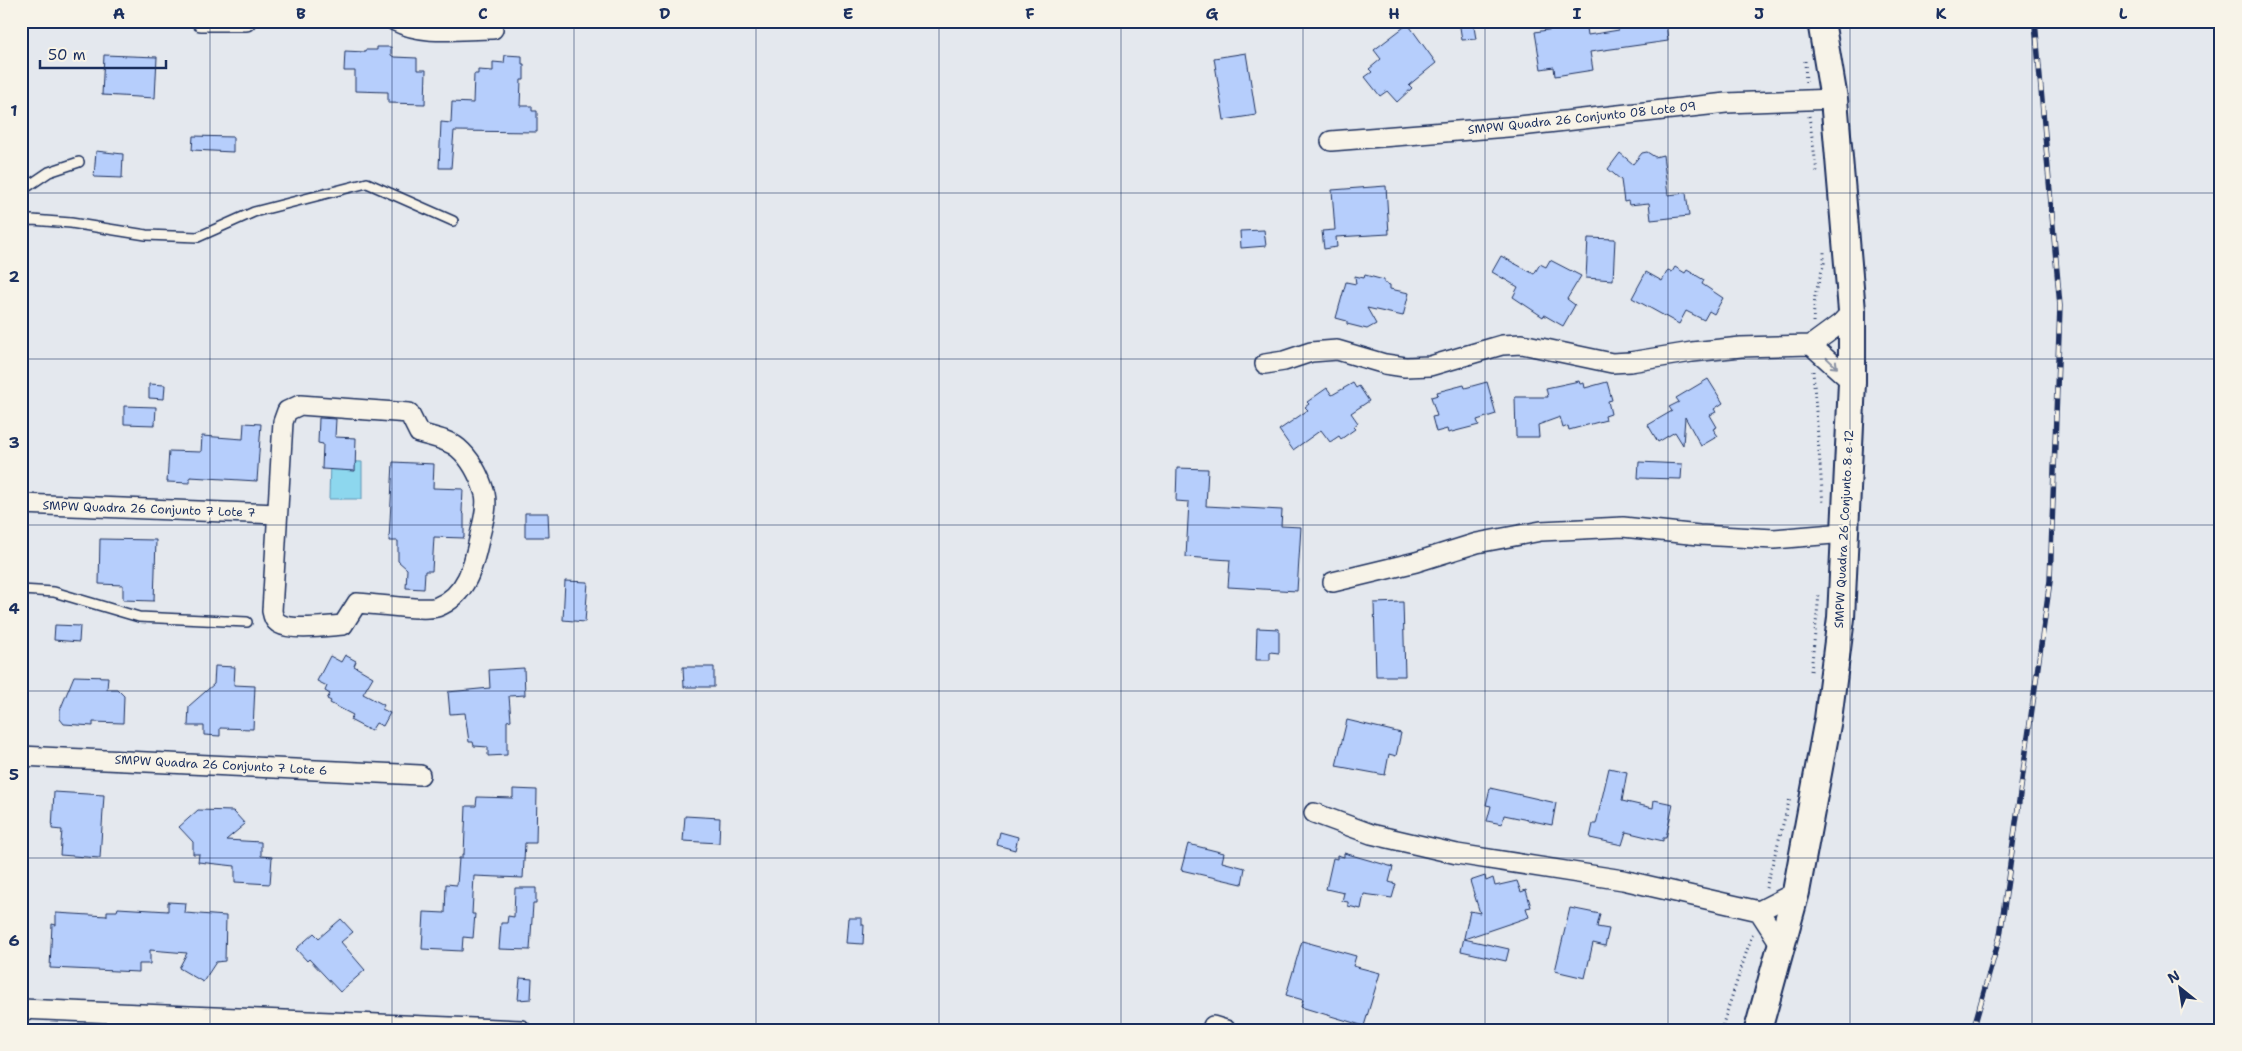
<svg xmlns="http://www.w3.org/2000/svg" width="2242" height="1051" font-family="'Shantell Sans',sans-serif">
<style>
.water{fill:#8dd7ee;stroke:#5f94b4}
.building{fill:#b6cefc;stroke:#1b2f5e}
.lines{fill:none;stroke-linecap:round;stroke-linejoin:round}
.lane-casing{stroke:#1b2f5e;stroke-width:12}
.street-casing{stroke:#1b2f5e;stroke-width:22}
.secondary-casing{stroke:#1b2f5e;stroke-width:30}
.path{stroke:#1b2f5e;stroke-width:3;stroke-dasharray:1 4;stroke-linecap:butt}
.lane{stroke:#f7f3e8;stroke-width:9}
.street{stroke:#f7f3e8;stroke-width:19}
.secondary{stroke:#f7f3e8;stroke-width:26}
.rail-casing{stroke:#1b2f5e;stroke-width:5.5}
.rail{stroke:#f7f3e8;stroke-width:4;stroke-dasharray:11;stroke-linecap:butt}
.oneway{stroke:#8991a3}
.grid{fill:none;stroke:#1b2f5e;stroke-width:1;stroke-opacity:0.55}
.labels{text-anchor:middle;stroke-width:4.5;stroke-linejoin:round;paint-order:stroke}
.street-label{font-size:12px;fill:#1b2f5e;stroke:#f7f3e8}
.neatline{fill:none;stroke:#1b2f5e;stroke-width:2}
.grid-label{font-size:16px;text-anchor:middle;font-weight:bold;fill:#1b2f5e}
</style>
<rect width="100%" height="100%" fill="#e4e8ee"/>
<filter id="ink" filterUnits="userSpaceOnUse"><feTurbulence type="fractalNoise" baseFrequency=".02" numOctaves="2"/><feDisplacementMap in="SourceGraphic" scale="10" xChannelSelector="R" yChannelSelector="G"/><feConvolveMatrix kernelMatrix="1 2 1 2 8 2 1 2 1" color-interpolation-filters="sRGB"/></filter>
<g filter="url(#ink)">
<path class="water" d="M 330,461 L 362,462 L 362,499 L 329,499 Z"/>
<path class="building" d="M 1459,21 L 1473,21 L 1476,39 L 1462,40 Z
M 1559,21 L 1586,21 L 1588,35 L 1619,30 L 1619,21 L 1666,21 L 1668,41 L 1590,52 L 1593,70 L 1555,76 L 1554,67 L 1541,69 L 1535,32 L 1560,28 Z
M 1408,24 L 1436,63 L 1409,85 L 1412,88 L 1397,102 L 1387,91 L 1380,96 L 1365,77 L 1372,72 L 1369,69 L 1381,59 L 1374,50 Z
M 377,47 L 391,47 L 391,55 L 394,57 L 417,58 L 417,70 L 426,70 L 425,104 L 388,103 L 388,92 L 355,91 L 355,71 L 344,71 L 345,51 L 365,52 L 365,50 L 377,50 Z
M 1246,53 L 1256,115 L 1224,120 L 1214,58 Z
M 104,55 L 157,57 L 155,98 L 102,95 Z
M 505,55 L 522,56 L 522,64 L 524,64 L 524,80 L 521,80 L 520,106 L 532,106 L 532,111 L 537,111 L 537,132 L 454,131 L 451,168 L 439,168 L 441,122 L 451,123 L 452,102 L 473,103 L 474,74 L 478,74 L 478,70 L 493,71 L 493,62 L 504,63 Z
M 193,136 L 233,137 L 233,152 L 192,150 Z
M 96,151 L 123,154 L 122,178 L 94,177 Z
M 1647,152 L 1655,157 L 1663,155 L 1668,195 L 1686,193 L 1689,216 L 1651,220 L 1649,203 L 1629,205 L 1628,201 L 1624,202 L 1621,180 L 1608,169 L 1620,153 L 1633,164 L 1642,153 Z
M 1386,186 L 1389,234 L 1336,237 L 1337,247 L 1324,249 L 1322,231 L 1335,230 L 1332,190 Z
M 1264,230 L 1266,246 L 1241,248 L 1240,231 Z
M 1588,238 L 1615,239 L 1613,280 L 1586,278 Z
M 1501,256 L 1534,274 L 1540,264 L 1546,267 L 1550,260 L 1581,276 L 1567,299 L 1575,305 L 1563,326 L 1544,315 L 1543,317 L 1513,297 L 1518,287 L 1492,272 Z
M 1675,267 L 1685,273 L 1687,270 L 1704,280 L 1702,284 L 1723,298 L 1714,314 L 1709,311 L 1704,320 L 1686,311 L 1679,324 L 1632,298 L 1646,272 L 1662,281 L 1668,270 L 1672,272 Z
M 1365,275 L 1384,280 L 1384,283 L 1390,285 L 1390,289 L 1409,293 L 1403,316 L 1367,308 L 1376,324 L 1367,329 L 1347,324 L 1347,321 L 1336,318 L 1346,282 L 1356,284 L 1355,276 L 1364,278 Z
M 1708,379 L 1723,403 L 1714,409 L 1716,412 L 1710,415 L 1717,427 L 1713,429 L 1718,436 L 1701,446 L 1685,417 L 1683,445 L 1675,432 L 1658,442 L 1648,425 L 1672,411 L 1669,407 L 1679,402 L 1676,398 Z
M 1579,381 L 1580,384 L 1584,383 L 1585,388 L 1607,382 L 1612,400 L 1608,401 L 1611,414 L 1605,416 L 1606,420 L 1569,430 L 1568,426 L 1563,428 L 1560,417 L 1538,425 L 1539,437 L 1516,437 L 1515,397 L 1548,397 L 1546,388 Z
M 1487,382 L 1496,414 L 1477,420 L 1479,425 L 1448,433 L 1447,429 L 1436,432 L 1432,417 L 1437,416 L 1431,397 L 1438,395 L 1437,392 L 1464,385 L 1465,388 Z
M 1353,383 L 1356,388 L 1359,386 L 1369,401 L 1351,413 L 1358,423 L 1353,427 L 1355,429 L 1341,439 L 1339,436 L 1330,442 L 1321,430 L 1293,450 L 1279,430 L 1308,410 L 1305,407 L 1309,404 L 1307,402 L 1327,388 L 1332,395 Z
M 149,384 L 165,385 L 164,399 L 149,398 Z
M 124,406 L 156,407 L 155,425 L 124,424 Z
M 319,418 L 336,419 L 335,437 L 356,438 L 355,471 L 322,469 L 323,444 L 318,443 Z
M 244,423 L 261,424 L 257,481 L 190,477 L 190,483 L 167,482 L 169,451 L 201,452 L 202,436 L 243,439 Z
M 393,462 L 434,464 L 433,488 L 463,489 L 462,512 L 464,514 L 464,538 L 434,537 L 432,571 L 425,571 L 424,589 L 406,588 L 407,569 L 398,561 L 398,541 L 389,541 Z
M 1639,462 L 1682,464 L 1681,479 L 1638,478 Z
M 1177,468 L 1208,469 L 1206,506 L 1282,510 L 1281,526 L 1301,527 L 1297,591 L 1228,587 L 1230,560 L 1186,557 L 1189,502 L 1176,501 Z
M 525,513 L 548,513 L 549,537 L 525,537 Z
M 100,539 L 156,540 L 154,601 L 123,600 L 123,585 L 99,584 Z
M 565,581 L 588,582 L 585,622 L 563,620 Z
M 1403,602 L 1405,676 L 1376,676 L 1374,603 Z
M 55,625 L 80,626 L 79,642 L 54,640 Z
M 1257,628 L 1279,629 L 1279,653 L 1270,652 L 1270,660 L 1256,660 Z
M 345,655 L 356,661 L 354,666 L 373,677 L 363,694 L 384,705 L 382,709 L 390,713 L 383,726 L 376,723 L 371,731 L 350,720 L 353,715 L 330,703 L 331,701 L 327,699 L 330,694 L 325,691 L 327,686 L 317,681 L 330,656 L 341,662 Z
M 215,666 L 235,667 L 234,685 L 255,686 L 253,729 L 220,728 L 220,736 L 204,735 L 204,726 L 188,726 L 189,706 L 214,684 Z
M 683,667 L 714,667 L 714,687 L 684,687 Z
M 524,668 L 525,695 L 509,696 L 511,720 L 507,721 L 507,755 L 488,756 L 488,747 L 474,746 L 473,742 L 469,742 L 465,713 L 450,714 L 448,692 L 490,688 L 489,670 Z
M 74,676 L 108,677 L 107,689 L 117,689 L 124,696 L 123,723 L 93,722 L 93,726 L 64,724 L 60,719 L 60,710 Z
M 1347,720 L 1401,733 L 1396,756 L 1389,754 L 1385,775 L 1336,766 Z
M 1609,768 L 1627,772 L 1622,801 L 1653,808 L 1654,800 L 1673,804 L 1666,838 L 1663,838 L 1663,841 L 1626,832 L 1622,845 L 1590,838 L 1593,824 L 1596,824 Z
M 1490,788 L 1556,803 L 1552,825 L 1504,815 L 1502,824 L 1487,821 L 1491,806 L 1486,805 Z
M 513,789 L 537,790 L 536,843 L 525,843 L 523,878 L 474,876 L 472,914 L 475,914 L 473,938 L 463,937 L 462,951 L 422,949 L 424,912 L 445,913 L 446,884 L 457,885 L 459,858 L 462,858 L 462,854 L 464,854 L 466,806 L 476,806 L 477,797 L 513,798 Z
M 54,792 L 104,795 L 100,858 L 60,855 L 62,830 L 52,829 Z
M 198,810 L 233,811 L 235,813 L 245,824 L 226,840 L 261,842 L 261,856 L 272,857 L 270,884 L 235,882 L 235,866 L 198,862 L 199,854 L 193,854 L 193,842 L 179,827 Z
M 685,816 L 720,818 L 719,843 L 683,841 Z
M 1000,832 L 1018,837 L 1015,850 L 997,845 Z
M 1188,844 L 1224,853 L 1222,862 L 1245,868 L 1242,884 L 1181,870 Z
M 1344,853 L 1393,867 L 1389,882 L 1396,884 L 1392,898 L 1364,894 L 1361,909 L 1348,906 L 1348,902 L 1342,901 L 1344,893 L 1326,889 L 1333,858 L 1337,859 L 1337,855 L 1344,857 Z
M 1485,876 L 1486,881 L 1493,878 L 1495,886 L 1517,881 L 1521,892 L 1526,890 L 1531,907 L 1526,908 L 1529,917 L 1464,939 L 1509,949 L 1506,961 L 1461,951 L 1470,911 L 1480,913 L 1470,881 Z
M 515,888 L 536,888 L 536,904 L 533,904 L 530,950 L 499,949 L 501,923 L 507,923 L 508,916 L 514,917 Z
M 168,902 L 186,903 L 185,913 L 226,916 L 225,961 L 216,962 L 203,982 L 179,968 L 187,953 L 150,950 L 150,964 L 139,964 L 139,972 L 50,968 L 52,924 L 56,925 L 56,913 L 107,916 L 107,911 L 117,911 L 118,908 L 168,911 Z
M 1570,908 L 1600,914 L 1597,927 L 1609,929 L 1605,946 L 1593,943 L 1585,978 L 1555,971 Z
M 849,918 L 862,918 L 862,925 L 864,925 L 863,944 L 847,943 Z
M 341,919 L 353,932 L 341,942 L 365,970 L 340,992 L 309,959 L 307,961 L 296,949 L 314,933 L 319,938 Z
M 1302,941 L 1356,956 L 1353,966 L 1380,973 L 1364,1026 L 1301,1007 L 1303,1000 L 1286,995 Z
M 520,978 L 532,979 L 531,999 L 518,1000 Z"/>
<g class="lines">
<g class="lane-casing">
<path id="lane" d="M 21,191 L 49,172 L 79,162
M 21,221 L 32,220 L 71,223 L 146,235 L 198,237 L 254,212 L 367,183 L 453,221
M 21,590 L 54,592 L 139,617 L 247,622"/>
</g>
<g class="street-casing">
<path id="street" d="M 201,21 L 246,21
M 395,21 C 424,36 461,29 493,29
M 1331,141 L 1520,126 L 1726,103 L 1834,99
M 1811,345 L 1852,382
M 1265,364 L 1284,361 L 1311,352 L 1337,350 L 1385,364 L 1405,367 L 1430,366 L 1502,345 L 1522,344 L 1612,363 L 1630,362 L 1692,352 L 1741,347 L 1811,345 L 1841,323 L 1852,311
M 300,405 L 409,413 L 419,433 C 432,437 447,439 458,448 C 471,459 480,477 485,494 C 488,507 483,522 480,535 C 474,563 468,595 437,607 C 426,611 373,604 357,603 L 343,625 C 329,626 292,631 280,624 C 274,621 273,616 272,611 L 283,422 L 287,411 Z
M 21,504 L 277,514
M 1333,582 L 1416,562 L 1477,543 L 1541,531 L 1623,527 L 1699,535 L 1774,539 L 1845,533
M 21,756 L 420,775
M 1314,813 L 1371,834 L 1457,854 L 1623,880 L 1759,911 L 1796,892
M 1759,911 L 1781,945
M 21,1009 L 521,1030
M 1213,1026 L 1226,1030"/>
</g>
<g class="secondary-casing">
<path id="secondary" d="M 1758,1030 L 1796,892 L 1828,719 L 1841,618 L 1852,382 L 1852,311 L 1834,99 L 1821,21"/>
</g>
<path class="path" d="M 1805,61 L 1806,85
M 1809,116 L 1817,172
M 1813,322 L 1815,295 L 1824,263 L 1824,252
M 1813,371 L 1823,504
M 1811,671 L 1819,595
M 1766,888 L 1790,798
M 1721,1030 L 1753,932"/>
<use href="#lane" class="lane"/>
<use href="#street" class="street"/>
<use href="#secondary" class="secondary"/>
<g class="rail-casing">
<path id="rail" d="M 1973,1030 L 2000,936 L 2050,581 L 2060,306 L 2035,21"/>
</g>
<use href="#rail" class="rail"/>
</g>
<defs><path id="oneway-shaft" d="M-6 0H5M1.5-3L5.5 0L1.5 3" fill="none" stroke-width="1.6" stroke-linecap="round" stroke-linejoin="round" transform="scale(1.25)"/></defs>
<use class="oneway" href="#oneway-shaft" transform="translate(1832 363) rotate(43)"/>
</g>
<path class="grid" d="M 210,21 L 210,1030M 392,21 L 392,1030M 574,21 L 574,1030M 756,21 L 756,1030M 939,21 L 939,1030M 1121,21 L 1121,1030M 1303,21 L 1303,1030M 1485,21 L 1485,1030M 1668,21 L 1668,1030M 1850,21 L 1850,1030M 2032,21 L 2032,1030M 21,193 L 2221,193M 21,359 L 2221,359M 21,525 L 2221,525M 21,691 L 2221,691M 21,858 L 2221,858"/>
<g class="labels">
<g class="street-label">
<text transform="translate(1582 118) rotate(-6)" y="4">SMPW Quadra 26 Conjunto 08 Lote 09</text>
<text transform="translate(149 509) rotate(2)" y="4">SMPW Quadra 26 Conjunto 7 Lote 7</text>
<text transform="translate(1844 529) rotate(-87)" y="4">SMPW Quadra 26 Conjunto 8 e 12</text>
<text transform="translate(221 765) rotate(3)" y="4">SMPW Quadra 26 Conjunto 7 Lote 6</text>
</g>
</g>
<rect width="2242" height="1051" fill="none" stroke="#f7f3e8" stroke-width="55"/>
<g transform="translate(2180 988) rotate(330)" stroke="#f7f3e8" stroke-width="4" paint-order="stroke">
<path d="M0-4L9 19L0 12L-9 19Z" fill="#1b2f5e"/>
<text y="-8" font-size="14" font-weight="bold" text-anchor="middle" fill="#1b2f5e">N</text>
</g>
<path d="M40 60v8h126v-8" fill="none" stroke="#1b2f5e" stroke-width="2.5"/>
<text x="48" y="60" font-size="15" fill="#1b2f5e" stroke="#f7f3e8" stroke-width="4" paint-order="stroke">50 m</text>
<rect x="28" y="28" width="2186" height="996" class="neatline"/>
<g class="grid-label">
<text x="119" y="19">A</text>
<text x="301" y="19">B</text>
<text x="483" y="19">C</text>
<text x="665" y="19">D</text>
<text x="848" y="19">E</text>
<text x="1030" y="19">F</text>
<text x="1212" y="19">G</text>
<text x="1394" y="19">H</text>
<text x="1577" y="19">I</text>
<text x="1759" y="19">J</text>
<text x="1941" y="19">K</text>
<text x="2123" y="19">L</text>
<text x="14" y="116">1</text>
<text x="14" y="282">2</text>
<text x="14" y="448">3</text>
<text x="14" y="614">4</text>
<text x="14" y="780">5</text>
<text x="14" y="946">6</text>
</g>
</svg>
